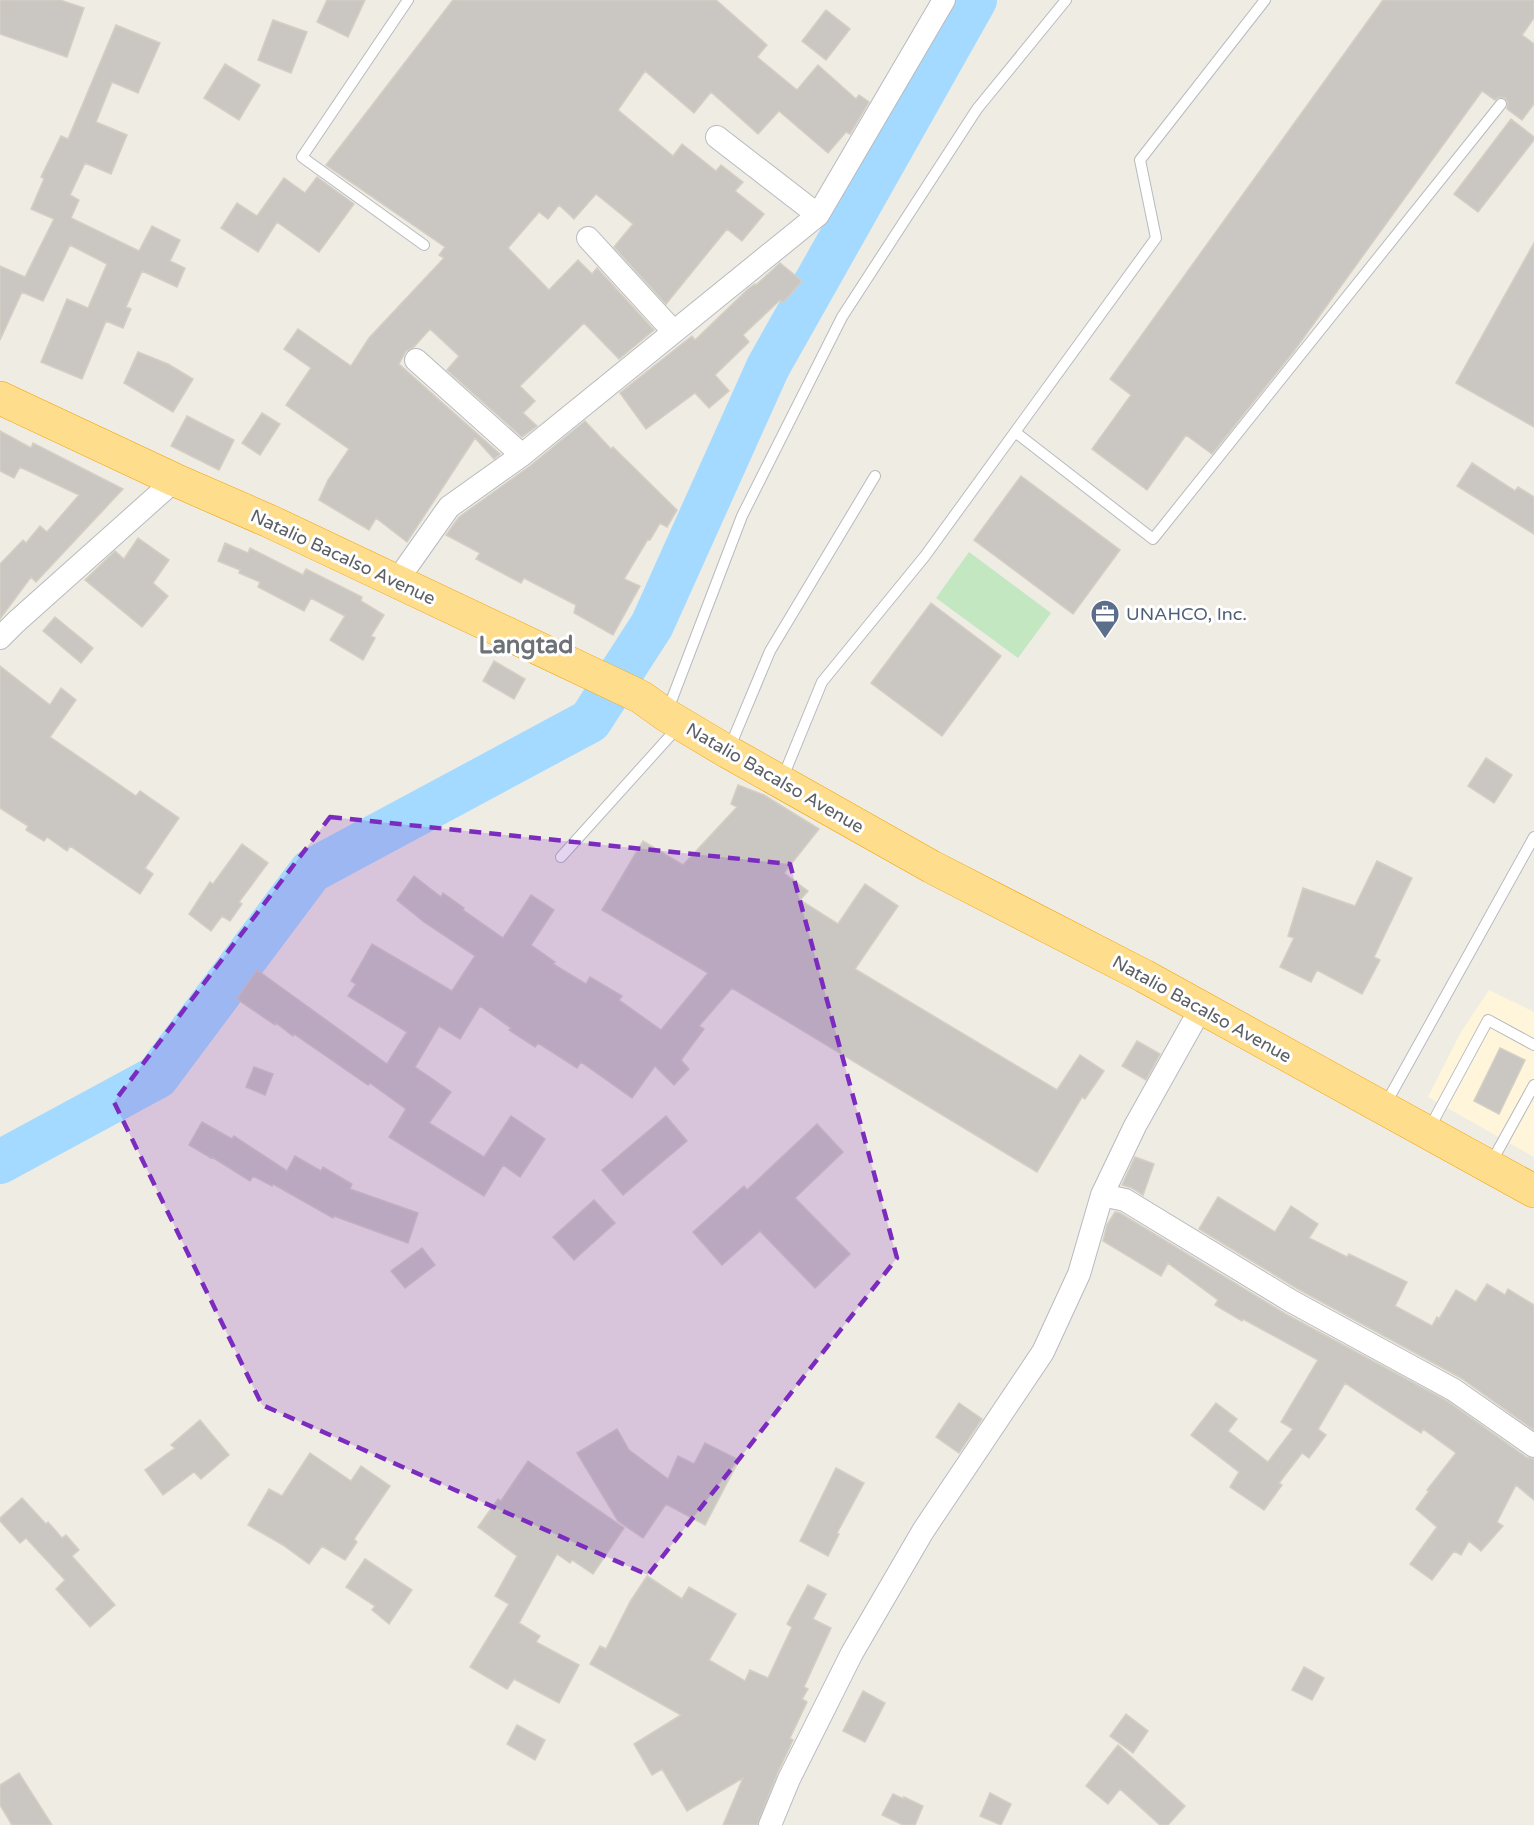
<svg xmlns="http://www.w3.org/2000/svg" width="1534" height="1825" font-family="'Varela Round',sans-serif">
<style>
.commercial{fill:#fef5da}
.green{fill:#c2e7c1}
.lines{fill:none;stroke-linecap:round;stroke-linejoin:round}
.river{stroke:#a4daff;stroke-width:44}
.building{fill:#cac7c2;stroke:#d4cec3;stroke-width:1.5}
.lane-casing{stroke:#b7babf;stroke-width:12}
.street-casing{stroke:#b7babf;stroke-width:24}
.highway-casing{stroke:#f3a100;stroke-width:34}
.lane{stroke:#fff;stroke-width:10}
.street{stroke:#fff;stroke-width:22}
.highway{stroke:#fede8c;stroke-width:33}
.marked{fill:#7b2cbf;fill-opacity:0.2;stroke:#7b2cbf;stroke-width:4.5;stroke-dasharray:12 8;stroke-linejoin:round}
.labels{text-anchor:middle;stroke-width:6;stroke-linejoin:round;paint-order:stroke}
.street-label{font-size:18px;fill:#5c6065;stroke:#fff}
.service-label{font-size:18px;fill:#4e5e75;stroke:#fff;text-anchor:start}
.district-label{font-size:24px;font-weight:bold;fill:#6d7277;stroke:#fff}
</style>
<rect width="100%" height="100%" fill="#efece4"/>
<path class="commercial" d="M 1489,990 L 1534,1012 L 1534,1157 L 1428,1097 L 1461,1032 Z"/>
<path class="green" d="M 969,552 L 1051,613 L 1018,658 L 936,598 Z"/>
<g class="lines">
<path class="river" d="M 0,1162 L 157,1077 L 311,871 L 590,721 L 652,625 L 768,367 L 975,0"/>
</g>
<path class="building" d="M 0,0 L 60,0 L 84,8 L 67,57 L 0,34 Z
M 327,0 L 365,0 L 348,37 L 317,22 Z
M 453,0 L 716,0 L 767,45 L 757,57 L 797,90 L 818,65 L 856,99 L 859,95 L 869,102 L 850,134 L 846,132 L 828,153 L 779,111 L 758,134 L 711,92 L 694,113 L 645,71 L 618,110 L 673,156 L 682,144 L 716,171 L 721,165 L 743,182 L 735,191 L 764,214 L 742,241 L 727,229 L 666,304 L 614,247 L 633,224 L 596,194 L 574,219 L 559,205 L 548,219 L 539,212 L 508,248 L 549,290 L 578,260 L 592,274 L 597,268 L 654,330 L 619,359 L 584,323 L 520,386 L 535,401 L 523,413 L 537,426 L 522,437 L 447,370 L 459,356 L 430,329 L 414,347 L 406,351 L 399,364 L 500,454 L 494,459 L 475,438 L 407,542 L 376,518 L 369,530 L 319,500 L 328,480 L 349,449 L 286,405 L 311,368 L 284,349 L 298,329 L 351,366 L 369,338 L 444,258 L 439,255 L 445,247 L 326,165 Z
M 1383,0 L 1534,0 L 1534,18 L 1522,35 L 1534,44 L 1534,104 L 1522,120 L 1507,109 L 1508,102 L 1505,98 L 1499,97 L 1495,100 L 1482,91 L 1294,351 L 1212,454 L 1186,435 L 1147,490 L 1092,449 L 1131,395 L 1110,379 Z
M 826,10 L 850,29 L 826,60 L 802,41 Z
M 273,20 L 307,32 L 291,73 L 258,60 Z
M 116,25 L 160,43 L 138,93 L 112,82 L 96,122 L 127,135 L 111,174 L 85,163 L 70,195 L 79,200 L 71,218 L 139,251 L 152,226 L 180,240 L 170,261 L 185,268 L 177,287 L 142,271 L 126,307 L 131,309 L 123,328 L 106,321 L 82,379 L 41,362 L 67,299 L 88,308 L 107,264 L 70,245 L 43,301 L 22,292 L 0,340 L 0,266 L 25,277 L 54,219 L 31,209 L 44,179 L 41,177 L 61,136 L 68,139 Z
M 225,64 L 260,85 L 239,120 L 204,98 Z
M 1511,119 L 1534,137 L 1534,140 L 1478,212 L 1454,194 Z
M 317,177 L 354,204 L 319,252 L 277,222 L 258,252 L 221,228 L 237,203 L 257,216 L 284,178 L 305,193 Z
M 1534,243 L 1534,427 L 1456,383 Z
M 780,263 L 802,281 L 783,303 L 780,300 L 743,335 L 749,342 L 715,375 L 729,391 L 709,408 L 695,393 L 646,429 L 620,393 L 692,336 L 695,340 L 748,289 L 755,284 L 756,285 Z
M 138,352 L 168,364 L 193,379 L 173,412 L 124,383 Z
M 262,413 L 280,424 L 260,455 L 242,443 Z
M 187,416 L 234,440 L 219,470 L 171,446 Z
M 585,421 L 611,449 L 613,447 L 677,510 L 667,527 L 660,523 L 650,540 L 648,539 L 624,579 L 640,586 L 613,635 L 574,613 L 576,605 L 524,578 L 521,583 L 476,559 L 480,553 L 446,535 L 459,517 L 530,466 Z
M 0,431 L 31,448 L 33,443 L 123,489 L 36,582 L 31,577 L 0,619 L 0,564 L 23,540 L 26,543 L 40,526 L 47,532 L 79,495 L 20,467 L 14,478 L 0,471 Z
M 1472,463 L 1515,491 L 1518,487 L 1534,497 L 1534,534 L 1457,486 Z
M 1021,476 L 1120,550 L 1073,614 L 974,540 Z
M 138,538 L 169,560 L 153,583 L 168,596 L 142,627 L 85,580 L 115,551 L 124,559 Z
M 225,543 L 248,553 L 250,548 L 303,575 L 306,569 L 362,597 L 361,601 L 384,615 L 371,636 L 375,638 L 363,660 L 330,640 L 345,616 L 311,598 L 304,611 L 258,587 L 260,582 L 239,573 L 240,570 L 218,561 Z
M 931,603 L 1001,656 L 942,736 L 871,683 Z
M 55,617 L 93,648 L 81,663 L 43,631 Z
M 494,661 L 525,679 L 514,699 L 483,681 Z
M 0,666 L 50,705 L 61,688 L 76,700 L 50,737 L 136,796 L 140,791 L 179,818 L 145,868 L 153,874 L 140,894 L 70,846 L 67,851 L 47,837 L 44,841 L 26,830 L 28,826 L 0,808 Z
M 1486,758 L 1512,775 L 1494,803 L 1468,786 Z
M 738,785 L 764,795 L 819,829 L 784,873 L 808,891 L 800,900 L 838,924 L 865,884 L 898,906 L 855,969 L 1057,1090 L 1080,1055 L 1104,1071 L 1085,1099 L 1082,1097 L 1037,1172 L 732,988 L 699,1026 L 704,1029 L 681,1060 L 689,1069 L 674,1085 L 655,1066 L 632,1098 L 581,1062 L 577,1068 L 538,1043 L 535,1047 L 509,1030 L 511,1028 L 480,1006 L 460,1039 L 439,1026 L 415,1067 L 451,1092 L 429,1123 L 484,1157 L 511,1116 L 545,1139 L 520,1177 L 503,1165 L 484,1196 L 389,1137 L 406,1109 L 370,1083 L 368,1085 L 294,1034 L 293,1036 L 276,1023 L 275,1025 L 237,999 L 257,970 L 387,1064 L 407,1032 L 348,996 L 356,984 L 351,981 L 372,944 L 452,991 L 475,956 L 424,922 L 397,900 L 414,876 L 441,897 L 443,893 L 464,908 L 463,910 L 503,938 L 531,895 L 554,910 L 531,945 L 555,962 L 553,964 L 586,984 L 590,977 L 622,996 L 619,1000 L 661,1030 L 708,973 L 602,910 L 643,841 L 683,865 L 737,807 L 731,804 Z
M 242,844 L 268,863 L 239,902 L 242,904 L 230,921 L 222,916 L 211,931 L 189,914 L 210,882 L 213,884 Z
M 1377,861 L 1412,878 L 1374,957 L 1380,960 L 1362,994 L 1317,970 L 1311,982 L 1280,967 L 1294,938 L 1288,936 L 1303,888 L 1355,906 Z
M 1137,1041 L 1160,1054 L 1146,1080 L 1122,1066 Z
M 1500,1048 L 1525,1060 L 1499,1114 L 1474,1101 Z
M 254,1067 L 273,1074 L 265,1095 L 246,1087 Z
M 666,1116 L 687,1141 L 623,1195 L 602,1170 Z
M 202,1122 L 232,1139 L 234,1136 L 287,1171 L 295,1156 L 321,1171 L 323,1167 L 352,1184 L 350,1189 L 418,1213 L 408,1243 L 334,1216 L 333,1218 L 273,1184 L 272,1186 L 253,1176 L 250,1181 L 212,1157 L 211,1158 L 189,1145 Z
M 817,1124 L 843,1152 L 795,1198 L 850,1254 L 815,1288 L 760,1231 L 722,1265 L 693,1232 L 744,1186 L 747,1190 Z
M 1135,1157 L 1154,1164 L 1143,1195 L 1132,1188 L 1122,1185 Z
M 1218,1197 L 1275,1232 L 1291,1206 L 1318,1224 L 1309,1238 L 1347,1257 L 1349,1254 L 1407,1282 L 1395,1306 L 1432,1326 L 1437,1317 L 1439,1319 L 1456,1290 L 1476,1302 L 1487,1284 L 1505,1295 L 1508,1289 L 1534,1305 L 1534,1430 L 1461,1378 L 1298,1289 L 1199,1229 Z
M 594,1200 L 615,1223 L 574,1260 L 553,1237 Z
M 1115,1212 L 1120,1213 L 1284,1313 L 1447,1401 L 1526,1457 L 1534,1459 L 1534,1500 L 1516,1485 L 1497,1522 L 1503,1526 L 1481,1551 L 1469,1541 L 1461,1555 L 1454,1551 L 1432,1580 L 1410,1564 L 1437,1527 L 1416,1509 L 1429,1491 L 1427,1490 L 1456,1453 L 1423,1429 L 1421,1433 L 1345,1383 L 1318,1429 L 1326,1435 L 1309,1458 L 1302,1453 L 1279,1483 L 1282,1485 L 1264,1510 L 1230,1487 L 1239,1472 L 1191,1435 L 1216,1403 L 1237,1419 L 1228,1431 L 1268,1462 L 1293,1429 L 1281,1422 L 1318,1360 L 1243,1319 L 1242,1321 L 1215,1305 L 1218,1300 L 1168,1263 L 1161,1276 L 1103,1241 L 1107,1225 Z
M 422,1248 L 435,1265 L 405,1288 L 391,1271 Z
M 959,1403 L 982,1419 L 959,1453 L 936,1437 Z
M 200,1420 L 229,1455 L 201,1479 L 194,1472 L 163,1495 L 145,1470 L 175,1448 L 171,1445 Z
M 617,1429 L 629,1450 L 668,1479 L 678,1456 L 694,1464 L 705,1443 L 739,1460 L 705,1525 L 666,1504 L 643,1538 L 618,1521 L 577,1453 Z
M 310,1453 L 351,1481 L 361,1466 L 390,1486 L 354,1539 L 357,1542 L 345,1560 L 322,1546 L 309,1564 L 283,1545 L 248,1525 L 269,1489 L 282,1496 Z
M 528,1461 L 624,1528 L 593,1574 L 572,1560 L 570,1563 L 557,1554 L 519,1623 L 540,1636 L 536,1642 L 579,1665 L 559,1703 L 514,1679 L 507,1689 L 470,1667 L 509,1604 L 495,1596 L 517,1556 L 478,1527 L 498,1499 L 501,1501 Z
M 836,1468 L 864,1483 L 837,1533 L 839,1534 L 828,1556 L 800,1541 Z
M 22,1498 L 46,1524 L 48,1522 L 62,1538 L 66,1535 L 79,1550 L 72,1556 L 115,1605 L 90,1627 L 56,1589 L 65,1580 L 26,1538 L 20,1543 L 0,1521 L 0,1518 Z
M 365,1559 L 412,1590 L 389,1624 L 372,1610 L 375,1606 L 346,1587 Z
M 647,1576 L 682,1599 L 689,1587 L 736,1614 L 709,1660 L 745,1681 L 750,1670 L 768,1678 L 792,1627 L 787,1624 L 808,1585 L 826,1594 L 813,1619 L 831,1628 L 804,1687 L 808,1689 L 802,1699 L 807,1702 L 790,1738 L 793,1740 L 777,1774 L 757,1825 L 723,1825 L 743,1778 L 687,1811 L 662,1769 L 652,1775 L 634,1744 L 681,1715 L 590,1664 L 600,1646 L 606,1649 L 630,1602 Z
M 1304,1667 L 1324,1678 L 1312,1700 L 1292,1690 Z
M 863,1691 L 885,1703 L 865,1742 L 843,1731 Z
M 1126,1714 L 1148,1731 L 1133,1753 L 1110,1736 Z
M 517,1725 L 545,1740 L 535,1760 L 507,1744 Z
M 1118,1745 L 1185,1806 L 1168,1825 L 1160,1825 L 1120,1789 L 1108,1804 L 1086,1786 Z
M 19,1773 L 52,1825 L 12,1825 L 0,1805 L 0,1785 Z
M 990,1793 L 1011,1804 L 1001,1825 L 980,1816 Z
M 893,1794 L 904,1799 L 904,1797 L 923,1806 L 915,1825 L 903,1825 L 882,1815 Z"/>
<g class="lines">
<g class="lane-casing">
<path id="lane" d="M 408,0 L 302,157 L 424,245
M 1265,0 L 1140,160 L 1156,238 L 1015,432 L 1153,539 L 1501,104
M 667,712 L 742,516 L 842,317 L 977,109 L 1066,0
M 729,749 L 770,651 L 875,476
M 783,777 L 822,682 L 925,556 L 1015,432
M 561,857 L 679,726
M 1385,1105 L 1534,837
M 1429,1129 L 1488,1020 L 1534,1045
M 1491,1163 L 1534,1085"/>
</g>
<g class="street-casing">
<path id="street" d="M 717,137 L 818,215
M 588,238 L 674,332
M 416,360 L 522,455
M 396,582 L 449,507 L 522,455 L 818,215 L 944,0
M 0,638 L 16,622 L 175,480
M 1102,1195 L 1125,1200 L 1291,1301 L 1454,1390 L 1534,1446
M 770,1825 L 789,1779 L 852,1653 L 923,1531 L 1043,1352 L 1079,1274 L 1102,1195 L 1135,1126 L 1201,1008"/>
</g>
<g class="highway-casing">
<path id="highway" d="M 0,398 L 175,480 L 269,521 L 641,697 L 666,715 L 728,752 L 932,867 L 1144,976 L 1534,1191"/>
</g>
<use href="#lane" class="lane"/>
<use href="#street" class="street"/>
<use href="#highway" class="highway"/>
</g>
<path class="marked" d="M 330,817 L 790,864 L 897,1258 L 648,1575 L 262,1405 L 114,1102 Z"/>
<defs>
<g id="office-pin" transform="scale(1.5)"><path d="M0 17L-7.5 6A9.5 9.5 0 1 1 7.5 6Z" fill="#5c6f8a" stroke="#fff"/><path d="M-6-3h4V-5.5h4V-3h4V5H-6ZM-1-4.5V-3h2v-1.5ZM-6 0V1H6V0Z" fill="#fff"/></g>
</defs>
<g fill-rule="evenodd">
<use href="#office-pin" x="1105" y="614"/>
</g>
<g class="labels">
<g class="street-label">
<text transform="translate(343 557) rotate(25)" y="6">Natalio Bacalso Avenue</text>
<text transform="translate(775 778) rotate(30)" y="6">Natalio Bacalso Avenue</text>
<text transform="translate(1202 1009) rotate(29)" y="6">Natalio Bacalso Avenue</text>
</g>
<g class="service-label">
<text x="1126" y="620">UNAHCO, Inc.</text>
</g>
<g class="district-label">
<text x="526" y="653">Langtad</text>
</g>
</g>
</svg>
